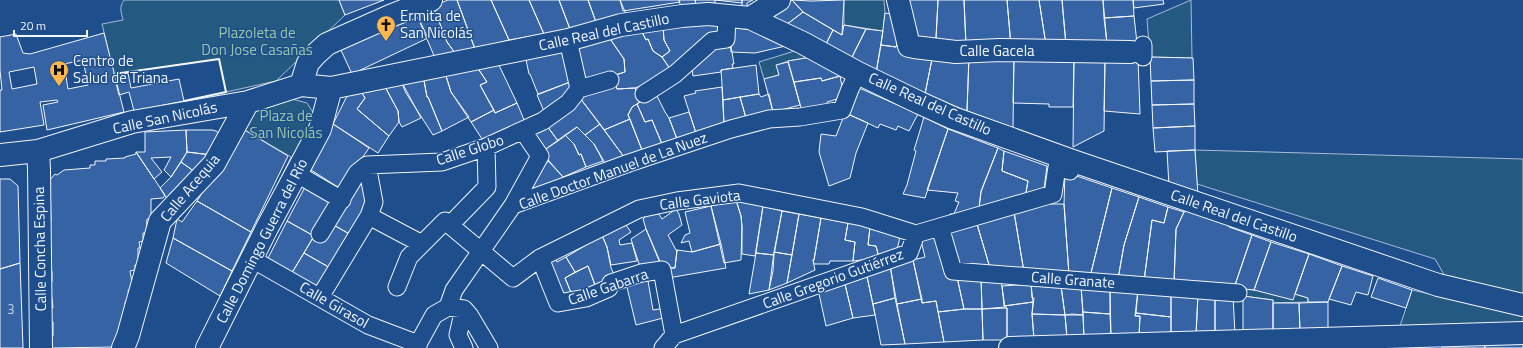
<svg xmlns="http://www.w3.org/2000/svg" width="1523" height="348" font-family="'Titillium Web',sans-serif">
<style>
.green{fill:#245a82;stroke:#a8bbd7}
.building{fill:#3563a3;stroke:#f2f6ff;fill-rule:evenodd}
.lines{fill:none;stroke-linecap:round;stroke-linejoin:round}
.pedestrian-casing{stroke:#f2f6ff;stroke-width:19}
.minor-casing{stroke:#f2f6ff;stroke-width:24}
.pedestrian{stroke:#1f4e8c;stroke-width:17}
.minor{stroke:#1f4e8c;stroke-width:22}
.wall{stroke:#f2f6ff;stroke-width:2}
.labels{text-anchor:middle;stroke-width:3;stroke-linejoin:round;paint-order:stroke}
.number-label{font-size:13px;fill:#c3d1e8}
.poi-label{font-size:15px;fill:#f2f6ff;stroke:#1f4e8c;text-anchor:start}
.street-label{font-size:15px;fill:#f2f6ff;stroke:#1f4e8c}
.park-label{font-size:15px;fill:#97c8a6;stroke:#1f4e8c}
</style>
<rect width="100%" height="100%" fill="#1f4e8c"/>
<path class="green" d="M 124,0 L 339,0 L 345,15 L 276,81 L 226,92 L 219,59 L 114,74 L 102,24 L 123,20 C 121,12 119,7 124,0 Z
M 844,0 L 884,0 L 885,13 L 883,31 L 844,25 Z
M 1191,0 L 1192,58 L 1150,57 L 1147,19 Z
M 801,49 L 817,56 L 788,61 L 777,65 L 779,75 L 764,79 L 759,62 Z
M 292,99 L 307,103 L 314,114 L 315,120 L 286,183 L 280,180 L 291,157 L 243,129 L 259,103 Z
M 1195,150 L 1523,159 L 1523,297 L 1446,278 L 1435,259 L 1197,184 Z
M 1243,289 L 1295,294 L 1308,298 L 1308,302 L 1273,303 L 1273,300 L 1243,296 Z
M 1412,290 L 1523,315 L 1523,326 L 1399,329 Z"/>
<path class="building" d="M 339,0 L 384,0 L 345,15 Z
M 448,0 L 457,0 L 475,49 L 455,53 L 447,42 L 433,6 Z
M 457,0 L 491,0 L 509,40 L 475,49 Z
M 491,0 L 529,0 L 544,34 L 509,40 Z
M 529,0 L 559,0 L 570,29 L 544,34 Z
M 559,0 L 588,0 L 596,22 L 570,29 Z
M 588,0 L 620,0 L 626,14 L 596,22 Z
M 620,0 L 679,0 L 680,2 L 623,11 Z
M 679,0 L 695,0 L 696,5 L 681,8 Z
M 695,0 L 715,0 L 715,3 L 696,5 Z
M 715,0 L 742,0 L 742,3 Z
M 742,0 L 753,0 L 747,3 L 747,7 L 742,7 Z
M 792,0 L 811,1 L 844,0 L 842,35 L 803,12 Z
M 792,0 L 803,12 L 786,25 L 767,14 Z
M 909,0 L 938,0 L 936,38 L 913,45 Z
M 938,0 L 964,0 L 966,47 L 936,38 Z
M 964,0 L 1007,0 L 1011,46 L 966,44 Z
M 1007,0 L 1039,0 L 1046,45 L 1011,46 Z
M 1039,0 L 1062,0 L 1066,45 L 1046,45 Z
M 1062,0 L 1103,0 L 1107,44 L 1066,45 Z
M 1103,0 L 1133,0 L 1134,16 L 1104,18 Z
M 1133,0 L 1163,0 L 1164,4 L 1134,8 Z
M 433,6 L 447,42 L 455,53 L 435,58 L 416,13 Z
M 803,12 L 833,30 L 825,46 L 786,25 Z
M 416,13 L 428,38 L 352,74 L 340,48 Z
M 885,13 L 899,15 L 899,35 L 896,47 L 881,45 Z
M 1134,16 L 1137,43 L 1107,44 L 1104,18 Z
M 722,22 L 722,37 L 672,72 L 662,57 L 670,51 L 664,40 L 663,26 Z
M 844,25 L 866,29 L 851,59 L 825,46 L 833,30 L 842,35 Z
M 663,26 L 664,40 L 670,51 L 662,57 L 653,51 L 648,39 L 646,40 L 641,30 Z
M 729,27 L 752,30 L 790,45 L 755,53 L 731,52 Z
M 623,28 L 627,36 L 641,30 L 646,40 L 648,39 L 653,51 L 662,57 L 672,72 L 671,75 L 635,88 L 617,89 L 613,76 L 625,72 L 624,59 L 606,33 Z
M 866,29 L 883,31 L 876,73 L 851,59 Z
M 104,33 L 124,112 L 47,130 L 43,105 L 58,102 L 57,100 L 40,102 L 44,125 L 0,132 L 0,90 L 2,90 L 0,70 L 0,37 L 16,34 L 23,53 L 30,54 ZM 83,60 L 88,85 L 68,89 L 64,64 ZM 34,67 L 37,84 L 12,89 L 9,72 Z
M 606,33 L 624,59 L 625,72 L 587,83 L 586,78 L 573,47 Z
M 716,44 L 731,46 L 734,64 L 732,64 L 733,68 L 721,70 L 721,72 L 693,76 L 691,62 Z
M 881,45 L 896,47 L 897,45 L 900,45 L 933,54 L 925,94 L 876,73 Z
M 563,47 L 570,82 L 538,94 L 530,74 L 529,74 L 525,55 Z
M 933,54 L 969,56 L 967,111 L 925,94 Z
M 817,56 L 839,68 L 840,76 L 822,81 L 821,78 L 794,82 L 788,61 Z
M 969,56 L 1014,57 L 1013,128 L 967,111 Z
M 1014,57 L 1074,57 L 1073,107 L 1049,107 L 1049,104 L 1013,103 Z
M 1074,57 L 1105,58 L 1104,131 L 1073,147 Z
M 1150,57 L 1193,58 L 1194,80 L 1151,81 Z
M 1105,58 L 1138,59 L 1140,114 L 1104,111 Z
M 497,61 L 517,103 L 495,113 L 480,85 L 487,82 L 477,67 Z
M 788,62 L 800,105 L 773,112 L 764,79 L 779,75 L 776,65 Z
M 756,65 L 759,94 L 723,100 L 721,70 Z
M 477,67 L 487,82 L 480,85 L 494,110 L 471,122 L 451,92 L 446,76 Z
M 443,71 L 444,77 L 446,76 L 451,92 L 469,117 L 442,131 L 428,97 L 427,97 L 423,75 Z
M 128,73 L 131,88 L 179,79 L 184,101 L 134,111 L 129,92 L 119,95 L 115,79 L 124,77 L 123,74 Z
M 423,75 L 427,97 L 428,97 L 442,131 L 433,135 L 406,93 L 400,79 Z
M 840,76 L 844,97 L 827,102 L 829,107 L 803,115 L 794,82 L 821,78 L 822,81 Z
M 400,79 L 421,118 L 402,127 L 399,122 L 398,111 L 383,83 Z
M 1194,80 L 1194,104 L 1152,105 L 1151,81 Z
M 570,82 L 572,87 L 546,116 L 537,95 Z
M 383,83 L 398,111 L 399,122 L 389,136 L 357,109 L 365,98 L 360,90 Z
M 615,83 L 617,89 L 635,88 L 640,102 L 632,107 L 628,115 L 630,119 L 604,130 L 580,98 Z
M 722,87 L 724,125 L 696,133 L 684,96 L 696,93 L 695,91 Z
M 857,87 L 918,114 L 909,131 L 898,126 L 896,130 L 880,124 L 878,128 L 846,113 Z
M 360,90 L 365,98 L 357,109 L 389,136 L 378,153 L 333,124 L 349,92 Z
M 655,92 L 665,112 L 669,118 L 677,139 L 662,144 L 652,120 L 645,122 L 637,104 Z
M 759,94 L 761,97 L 769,94 L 773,112 L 746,118 L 740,97 Z
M 740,97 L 746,118 L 724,125 L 723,100 Z
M 580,98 L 600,124 L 585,135 L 577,127 L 558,141 L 545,123 Z
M 517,103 L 527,127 L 486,145 L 471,122 L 494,110 L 495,113 Z
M 637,104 L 645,122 L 652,120 L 662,144 L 642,150 L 628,115 L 632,107 Z
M 1194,104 L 1195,126 L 1153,128 L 1152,105 Z
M 689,112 L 696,133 L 677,139 L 669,118 Z
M 845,113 L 868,123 L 856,153 L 850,178 L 829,186 L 819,152 L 821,134 L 836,136 Z
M 924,117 L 948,129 L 925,198 L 903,194 L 907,185 L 916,151 L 914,150 L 918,137 Z
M 630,119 L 642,150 L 624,157 L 604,130 Z
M 545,123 L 558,141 L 543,151 L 530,133 Z
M 333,124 L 369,148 L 341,189 L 311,170 Z
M 600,124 L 624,157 L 605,163 L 594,144 L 585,135 Z
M 1195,126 L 1195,150 L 1155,152 L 1153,128 Z
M 577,127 L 594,144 L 603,161 L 586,167 L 581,154 L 579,155 L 574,144 L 565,135 Z
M 243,129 L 288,156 L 251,232 L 197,201 Z
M 948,129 L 998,148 L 981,191 L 979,208 L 949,219 L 950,214 L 954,214 L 959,202 L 955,201 L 958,193 L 927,190 Z
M 186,130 L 212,130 L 216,131 L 223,136 L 212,155 L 187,152 Z
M 186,130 L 187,152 L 171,177 L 164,170 L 171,157 L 151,158 L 162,172 L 154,179 L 136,152 L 145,152 L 145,132 Z
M 565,135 L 574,144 L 579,155 L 581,154 L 586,167 L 563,177 L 550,163 L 543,151 Z
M 998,148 L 1004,151 L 1002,171 L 1028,181 L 1025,198 L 979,208 L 981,192 Z
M 1195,150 L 1198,196 L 1169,186 L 1167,151 Z
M 1004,151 L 1047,166 L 1044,189 L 1025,198 L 1028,181 L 1002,171 Z
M 136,152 L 165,195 L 163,198 L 151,199 L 151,219 L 147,219 L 146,233 L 143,233 L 143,241 L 139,242 L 140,248 L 138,248 L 138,264 L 135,265 L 135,270 L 130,271 L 133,289 L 128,290 L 130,301 L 125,302 L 126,315 L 122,315 L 123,325 L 119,326 L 119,333 L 117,334 L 118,341 L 115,347 L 51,348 L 51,336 L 53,336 L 53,322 L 51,322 L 51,308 L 53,308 L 52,298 L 50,298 L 50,282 L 52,282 L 52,271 L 50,272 L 49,256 L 51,256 L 51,243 L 48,244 L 48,221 L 51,221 L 50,185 L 51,183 L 49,181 L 55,174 L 57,175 L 64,170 L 90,168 L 90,165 L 95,165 L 95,161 L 106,161 L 106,159 L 125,158 L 125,157 L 136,154 Z
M 187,152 L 212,155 L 195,172 L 181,162 Z
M 549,161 L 563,177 L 531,196 L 524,190 L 534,171 Z
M 181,162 L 195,172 L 169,202 L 160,188 L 171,177 Z
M 1065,172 L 1112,188 L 1090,277 L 1069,275 L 1064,204 Z
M 0,179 L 10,179 L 18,186 L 20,263 L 0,269 Z
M 359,181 L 368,187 L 372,201 L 353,236 L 332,224 Z
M 305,188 L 336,206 L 314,236 L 287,221 L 304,189 Z
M 1112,188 L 1139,197 L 1124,245 L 1118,279 L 1090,277 Z
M 1139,197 L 1168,207 L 1164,223 L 1152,220 L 1144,281 L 1118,279 L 1124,245 Z
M 736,200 L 763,206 L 755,256 L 742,254 L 742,227 L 741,216 Z
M 736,200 L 741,216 L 742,227 L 741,260 L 724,263 L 711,206 Z
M 197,201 L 251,232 L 232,271 L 173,238 L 177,219 L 182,222 Z
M 1037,204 L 1064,204 L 1069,275 L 1024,272 L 1014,212 Z
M 711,206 L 721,244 L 692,252 L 689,241 L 681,243 L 685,235 L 690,233 L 685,212 Z
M 763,206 L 782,211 L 774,255 L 756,253 Z
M 1168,207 L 1184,212 L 1176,229 L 1174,283 L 1144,281 L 1152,220 L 1164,223 Z
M 655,208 L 662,219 L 676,209 L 679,214 L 682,225 L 668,235 L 676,250 L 677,250 L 675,268 L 662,268 L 646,229 L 643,219 Z
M 782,211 L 799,214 L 792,255 L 774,252 Z
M 1187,211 L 1228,225 L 1229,227 L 1252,235 L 1234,288 L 1174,283 L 1176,229 L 1184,212 Z
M 1014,212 L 1024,272 L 990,268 L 977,224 Z
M 799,214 L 821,218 L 814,260 L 813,260 L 815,270 L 787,283 Z
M 821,218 L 848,223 L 845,240 L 855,242 L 853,261 L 830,261 L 829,264 L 814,264 L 813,260 L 814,260 Z
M 287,221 L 314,236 L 290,276 L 266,262 Z
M 623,221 L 631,232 L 619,240 L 620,245 L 632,243 L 637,261 L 611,265 L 607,247 L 601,233 Z
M 848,223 L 870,227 L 868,245 L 876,246 L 879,258 L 853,261 L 855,242 L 845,240 Z
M 332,224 L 353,236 L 332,269 L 304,253 L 314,236 Z
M 977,224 L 990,268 L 954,265 L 945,234 Z
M 870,227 L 901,233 L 896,254 L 879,258 L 876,246 L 868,245 Z
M 646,229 L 659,259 L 662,268 L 641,270 L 631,239 Z
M 601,233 L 607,247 L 611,268 L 617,280 L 596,288 L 588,266 L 575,272 L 566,257 L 598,238 Z
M 940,235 L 957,277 L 964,309 L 938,312 L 936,301 L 922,303 L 913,260 L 925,257 L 921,241 Z
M 1252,235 L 1271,242 L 1254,290 L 1234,288 Z
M 173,238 L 232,271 L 220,296 L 166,263 Z
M 1271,242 L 1309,254 L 1293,300 L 1254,290 Z
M 721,244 L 726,268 L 668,278 L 666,267 L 675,268 L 677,250 L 692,252 Z
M 553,252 L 557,262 L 566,257 L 575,272 L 565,278 L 572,295 L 558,299 L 543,257 Z
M 774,252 L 792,255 L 787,283 L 769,290 Z
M 304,253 L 332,269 L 317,292 L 290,276 Z
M 756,253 L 774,255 L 773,271 L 769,290 L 749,294 Z
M 1309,254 L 1342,266 L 1328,302 L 1308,302 L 1308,298 L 1295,294 Z
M 913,260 L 922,299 L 897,304 L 890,265 Z
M 20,263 L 23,348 L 0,348 L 0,269 Z
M 890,265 L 895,298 L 873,304 L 866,272 Z
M 588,266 L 597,290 L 572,295 L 565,278 Z
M 1342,266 L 1373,276 L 1368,295 L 1356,292 L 1351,305 L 1329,299 Z
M 866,272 L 875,315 L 853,318 L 844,280 Z
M 957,277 L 981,277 L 982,309 L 964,309 Z
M 981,277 L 1001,280 L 1005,307 L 982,309 Z
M 1378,278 L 1412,290 L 1406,308 L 1371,297 Z
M 625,279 L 636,283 L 648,281 L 653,310 L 665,308 L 667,317 L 636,325 Z
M 844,280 L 853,318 L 826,326 L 818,289 Z
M 1031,284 L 1033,302 L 1004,306 L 1002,286 Z
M 1031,284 L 1061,286 L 1065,315 L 1032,314 L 1034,298 L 1032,298 Z
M 1061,286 L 1081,286 L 1083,315 L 1065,315 Z
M 1081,286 L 1110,288 L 1110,314 L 1083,312 Z
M 1110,288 L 1138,289 L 1135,316 L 1140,316 L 1139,336 L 1111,337 Z
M 1138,291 L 1171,293 L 1171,317 L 1136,313 Z
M 1171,293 L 1198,294 L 1196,335 L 1171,336 Z
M 1198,294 L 1215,294 L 1215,334 L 1196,335 Z
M 1215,294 L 1233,295 L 1235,334 L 1215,334 Z
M 1243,296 L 1273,300 L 1273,334 L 1243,335 Z
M 895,298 L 905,344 L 881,345 L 873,304 Z
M 922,299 L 922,303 L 936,301 L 944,342 L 905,344 L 897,304 Z
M 1033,302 L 1032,314 L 1034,339 L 1007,340 L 1007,308 L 1005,307 L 1004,306 Z
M 1328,302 L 1328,332 L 1300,332 L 1299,303 Z
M 1273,303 L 1299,303 L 1300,332 L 1273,334 Z
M 1007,308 L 1007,340 L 983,340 L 982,309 Z
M 964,309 L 982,309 L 983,340 L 944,342 L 938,312 Z
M 1083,312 L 1110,314 L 1111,337 L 1084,338 Z
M 1136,313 L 1171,317 L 1171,336 L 1139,336 L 1140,316 L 1135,316 Z
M 1032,314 L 1065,315 L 1067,338 L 1034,339 Z
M 1072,314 L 1083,315 L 1084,338 L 1067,338 L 1065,315 Z
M 1523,337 L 1523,348 L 1485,348 L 1484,338 Z
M 1484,338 L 1485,348 L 1442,348 L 1442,340 Z"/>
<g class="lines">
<g class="pedestrian-casing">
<path id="pedestrian" d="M 568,40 L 579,89
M 1143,45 L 1143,57
M 644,94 L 675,74 L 712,41 L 726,39 L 727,16
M 367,165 L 442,162 L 486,147 L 543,121 L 568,103 L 579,89 L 610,80
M 297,174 L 342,200
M 513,205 L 629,163 L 731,129 L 769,119 L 800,117 L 842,110 L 850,89 L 858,73
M 369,216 L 422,244 L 445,221 L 513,278 L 540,258 L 639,209 L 677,201 L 739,193 L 862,217 L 916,234
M 450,225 L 487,187 L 486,147
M 940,227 L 953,271 L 1238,293
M 320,234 L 357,173 L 367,165
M 540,258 L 558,303 L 586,298 L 609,288 L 611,283 L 641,273 L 662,270 L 674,335
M 252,259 L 368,325 L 418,344
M 397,287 L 409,257 L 422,244
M 320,297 L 369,216 L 374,202 L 367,165
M 448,307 L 464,309 L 458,335 L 464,348
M 464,309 L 470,316 L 489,348
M 418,348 L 418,344 L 434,315 L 448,307 L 454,290 L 513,205 L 540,156 L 523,131
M 663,348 L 674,335 L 909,253 L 916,234 L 1053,194 L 1057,167 L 1070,171 L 1073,161"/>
</g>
<g class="minor-casing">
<path id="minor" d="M 898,0 L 909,46 L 914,47 L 956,52 L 1000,50 L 1131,52
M 750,18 L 779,0
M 301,85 L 308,63 L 317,53 L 327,44 L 390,16 L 431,0
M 38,151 L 39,169 L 41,348
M 0,155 L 38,151 L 132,122 L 248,102 L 301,85 L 331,88 L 568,40 L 621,25 L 682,16 L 708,14 L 750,18 L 803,43 L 858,73 L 920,103 L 953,118 L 1073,161 L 1438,285 L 1523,305
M 123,348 L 128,336 L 160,221 L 214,164 L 248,102
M 207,348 L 267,228 L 320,129 L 331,88
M 1010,348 L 1523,333"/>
</g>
<use href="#pedestrian" class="pedestrian"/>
<use href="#minor" class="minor"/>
<path class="wall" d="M 114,74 L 219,59 L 226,92 L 184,101"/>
</g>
<defs>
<g id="church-pin" transform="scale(1)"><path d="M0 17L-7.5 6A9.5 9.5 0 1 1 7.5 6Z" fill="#ffb74d" stroke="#1f4e8c"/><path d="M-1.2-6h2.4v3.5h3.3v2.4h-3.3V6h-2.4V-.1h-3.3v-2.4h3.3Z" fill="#111"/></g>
<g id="hospital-pin" transform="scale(1)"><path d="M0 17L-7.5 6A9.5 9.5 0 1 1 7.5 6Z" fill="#ffb74d" stroke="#1f4e8c"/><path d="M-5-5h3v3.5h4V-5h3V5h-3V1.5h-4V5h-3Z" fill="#111"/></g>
</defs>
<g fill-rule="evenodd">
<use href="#church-pin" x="386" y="25"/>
<use href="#hospital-pin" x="59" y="70"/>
</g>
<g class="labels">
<g class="number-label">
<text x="11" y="314">3</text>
</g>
<g class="poi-label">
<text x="400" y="21">Ermita de<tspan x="400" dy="17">San Nicolás</tspan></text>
<text x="73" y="66">Centro de<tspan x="73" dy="17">Salud de Triana</tspan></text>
</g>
<g class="street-label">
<text transform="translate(604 32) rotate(-12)" y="5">Calle Real del Castillo</text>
<text x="997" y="56">Calle Gacela</text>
<text transform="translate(930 104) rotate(24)" y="5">Calle Real del Castillo</text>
<text transform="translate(165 118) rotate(-12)" y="5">Calle San Nicolás</text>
<text transform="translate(470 150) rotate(-18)" y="5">Calle Globo</text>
<text transform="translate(613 171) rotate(-20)" y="5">Calle Doctor Manuel de La Nuez</text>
<text transform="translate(190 188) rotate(-50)" y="5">Calle Acequia</text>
<text transform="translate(700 200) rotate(-7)" y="5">Calle Gaviota</text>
<text transform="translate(1234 216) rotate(19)" y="5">Calle Real del Castillo</text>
<text transform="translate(262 241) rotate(-63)" y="5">Calle Domingo Guerra del Río</text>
<text transform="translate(40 249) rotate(-91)" y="5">Calle Concha Espina</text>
<text transform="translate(833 279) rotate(-20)" y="5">Calle Gregorio Gutiérrez</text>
<text transform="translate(1073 280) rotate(4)" y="5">Calle Granate</text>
<text transform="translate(608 287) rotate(-19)" y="5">Calle Gabarra</text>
<text transform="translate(334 305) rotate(30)" y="5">Calle Girasol</text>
</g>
<g class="park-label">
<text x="257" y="38">Plazoleta de<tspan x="257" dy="17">Don Jose Casañas</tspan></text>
<text x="286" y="121">Plaza de<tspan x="286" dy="17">San Nicolás</tspan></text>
</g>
</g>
<path d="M14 30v6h73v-6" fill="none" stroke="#f2f6ff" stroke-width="2"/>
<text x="20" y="30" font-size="12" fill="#f2f6ff" stroke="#1f4e8c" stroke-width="3" paint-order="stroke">20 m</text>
</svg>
